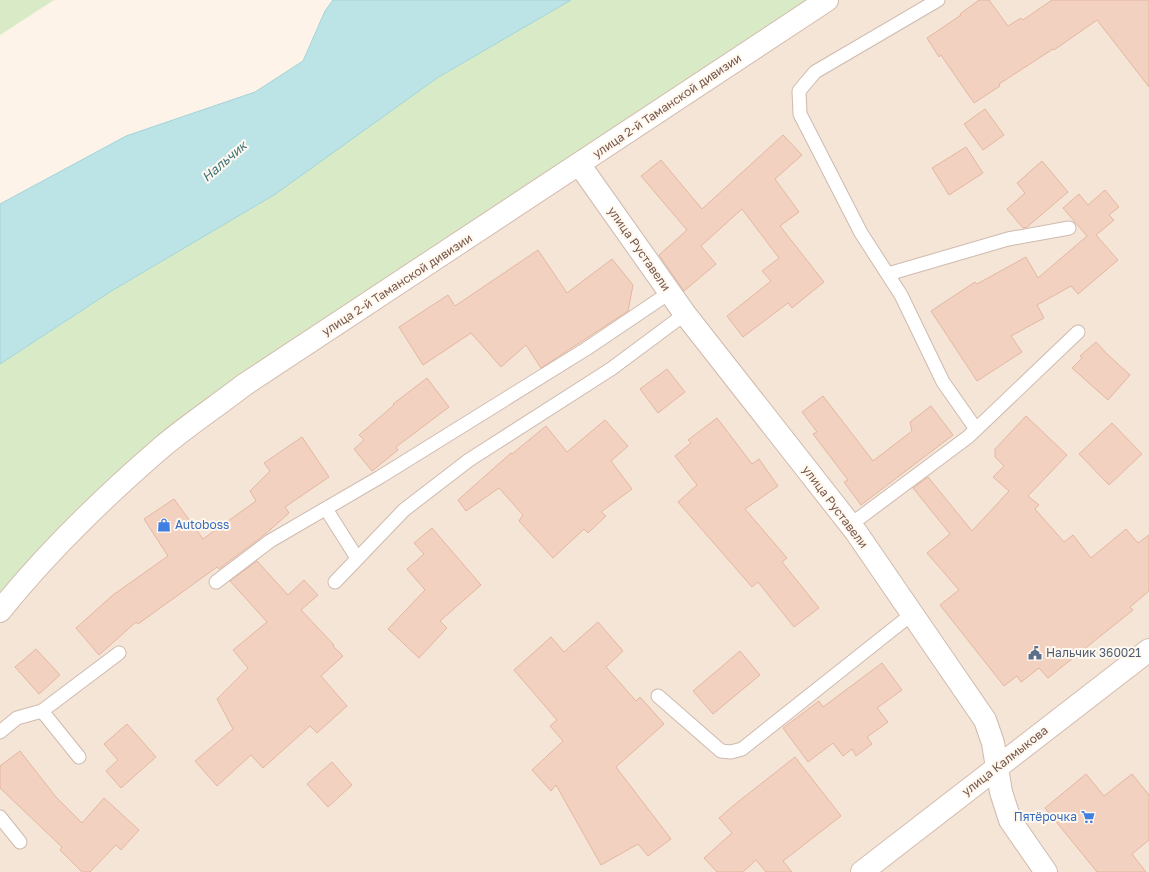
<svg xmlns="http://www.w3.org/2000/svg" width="1149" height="872" font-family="'Golos Text',sans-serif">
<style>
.residential{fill:#f4e5d7}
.green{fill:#d8ebc6}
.water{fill:#bce4e7;stroke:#a3d4d9}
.building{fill:#f2d1c0;stroke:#e5b6a0}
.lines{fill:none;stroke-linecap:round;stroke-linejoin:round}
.lane-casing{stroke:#cfbaae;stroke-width:15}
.street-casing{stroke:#cfbaae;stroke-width:24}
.secondary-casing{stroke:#d5bcae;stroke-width:24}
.lane{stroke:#fff;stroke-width:13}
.street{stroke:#fff;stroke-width:22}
.secondary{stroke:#fff;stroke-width:22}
.labels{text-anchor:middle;stroke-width:4;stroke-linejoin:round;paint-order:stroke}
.street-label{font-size:12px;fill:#78584c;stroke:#fff8ef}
.shop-label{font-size:12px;fill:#366cbe;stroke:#fff8ef;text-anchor:start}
.service-label{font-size:12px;fill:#4e5e75;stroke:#fff8ef;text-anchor:start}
.water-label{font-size:13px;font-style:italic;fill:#3f767c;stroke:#fff8ef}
</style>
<rect width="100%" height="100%" fill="#fdf3e9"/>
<path class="residential" d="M 827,0 L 1149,0 L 1149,872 L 0,872 L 0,611 L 163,447 Z"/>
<path class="green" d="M 0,0 L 54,0 L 0,35 Z
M 571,0 L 827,0 L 163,447 L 0,611 L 0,364 L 113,290 L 274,195 L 437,78 Z"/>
<path class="water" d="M 333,0 L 571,0 L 437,78 L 274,195 L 113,290 L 0,364 L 0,204 L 126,136 L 255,92 L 303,61 L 325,11 Z"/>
<path class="building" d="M 979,0 L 989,0 L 1008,26 L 1021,18 L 1023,20 L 1052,0 L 1149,0 L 1149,87 L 1097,20 L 1054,50 L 1053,49 L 999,84 L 1000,86 L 974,103 L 941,55 L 939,57 L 927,38 L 961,15 L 960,14 Z
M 985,109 L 1004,135 L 983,150 L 964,124 Z
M 783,135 L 802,155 L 775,179 L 799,212 L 780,226 L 824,282 L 792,308 L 788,303 L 743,337 L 727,316 L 771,281 L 762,271 L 779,258 L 742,209 L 701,246 L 716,264 L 684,291 L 659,255 L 687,230 L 641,176 L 661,160 L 702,209 Z
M 966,147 L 983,173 L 949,195 L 932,168 Z
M 1042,161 L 1068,192 L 1027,227 L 1023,228 L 1007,209 L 1025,193 L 1017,183 Z
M 1105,190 L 1119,207 L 1109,215 L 1114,220 L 1096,235 L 1118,260 L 1078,294 L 1071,286 L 1037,305 L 1044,318 L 1011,336 L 1022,352 L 977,381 L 931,311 L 975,282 L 977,284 L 1026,257 L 1038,278 L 1087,236 L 1063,208 L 1079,194 L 1088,205 Z
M 538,250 L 567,293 L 612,259 L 633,285 L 628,311 L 541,368 L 526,345 L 501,367 L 471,333 L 423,365 L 399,327 L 448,295 L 455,306 Z
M 1096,342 L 1107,354 L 1130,375 L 1108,400 L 1072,368 L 1082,358 L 1080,356 Z
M 667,369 L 685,392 L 658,413 L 640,389 Z
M 427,378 L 449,407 L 396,447 L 398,450 L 372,471 L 354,449 L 364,440 L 359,435 L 394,405 L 393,404 Z
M 823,396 L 873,461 L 912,431 L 910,422 L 931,406 L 953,435 L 861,505 L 844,482 L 848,480 L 813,434 L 817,432 L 802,412 Z
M 1026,416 L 1067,455 L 1028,496 L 1039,505 L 1035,509 L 1064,542 L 1073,535 L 1091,558 L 1126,529 L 1138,543 L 1149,535 L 1149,591 L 1130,607 L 1133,610 L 1048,678 L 1039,668 L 1021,682 L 1017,676 L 1004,686 L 940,605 L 959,590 L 927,553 L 950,534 L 913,488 L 928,477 L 972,531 L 1009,491 L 993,477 L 1004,466 L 995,457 L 995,449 Z
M 717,418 L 752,464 L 759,459 L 778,486 L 745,509 L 787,558 L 782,562 L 819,608 L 794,627 L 758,582 L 752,587 L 678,502 L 697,485 L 675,456 L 691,443 L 688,440 Z
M 605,420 L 628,446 L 611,461 L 632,489 L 601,512 L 606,516 L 588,533 L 584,529 L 553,558 L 519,521 L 523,515 L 499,488 L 466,511 L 458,500 L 511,453 L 512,454 L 546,426 L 567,452 Z
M 1112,423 L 1142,454 L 1109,485 L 1079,454 Z
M 302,437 L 329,477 L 285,507 L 289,513 L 263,536 L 219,569 L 217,567 L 138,624 L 136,622 L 99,655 L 76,628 L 113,595 L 168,556 L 144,519 L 174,499 L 203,539 L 256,501 L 250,491 L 270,471 L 264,463 Z
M 432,528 L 481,585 L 440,621 L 447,628 L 419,658 L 388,629 L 425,590 L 407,569 L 424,554 L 414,543 Z
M 257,561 L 288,595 L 304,580 L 318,595 L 301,610 L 334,645 L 333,646 L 343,656 L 321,676 L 347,706 L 317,733 L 310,726 L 263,768 L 251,755 L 217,786 L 195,761 L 233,729 L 217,699 L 248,668 L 233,650 L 267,622 L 230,581 Z
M 598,622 L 623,651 L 606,667 L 636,701 L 640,697 L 664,724 L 616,767 L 671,839 L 648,856 L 638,844 L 601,865 L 556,785 L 551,791 L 532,770 L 563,741 L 550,726 L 557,720 L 514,670 L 551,637 L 564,652 Z
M 36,649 L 60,675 L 39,694 L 15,667 Z
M 740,651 L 760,675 L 713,714 L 693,691 Z
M 882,663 L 902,690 L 877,708 L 888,722 L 867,737 L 872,744 L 856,756 L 852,749 L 843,756 L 833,743 L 808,762 L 783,728 L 819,701 L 823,707 Z
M 127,724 L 156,757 L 121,788 L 106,771 L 118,760 L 104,744 Z
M 20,751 L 56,797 L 82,823 L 104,798 L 139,830 L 121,850 L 116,845 L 90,872 L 82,872 L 60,850 L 62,847 L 0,788 L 0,766 Z
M 795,757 L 841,816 L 783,861 L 792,872 L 766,872 L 756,860 L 743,872 L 717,872 L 704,858 L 732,833 L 719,818 L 734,805 Z
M 332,762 L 352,785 L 328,807 L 307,784 Z
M 1086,774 L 1104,796 L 1132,774 L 1149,795 L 1149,840 L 1132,854 L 1146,872 L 1097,872 L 1045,808 Z"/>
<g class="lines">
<g class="lane-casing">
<path id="lane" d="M 938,0 L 815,72 L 799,91 L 800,114 L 861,233 L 901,295 L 943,382 L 976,429
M 888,274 L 1008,239 L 1069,228
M 326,509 L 357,558
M 850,525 L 968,437 L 1078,332
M 216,582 L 270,541 L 380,477 L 586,349 L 669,293
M 335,582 L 404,510 L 469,460 L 611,369 L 685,314
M 658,696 L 721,751 L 731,752 L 742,749 L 912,614
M 42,711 L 79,757
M 0,732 L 17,718 L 42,711 L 119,653
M 0,817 L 20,842"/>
</g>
<g class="street-casing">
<path id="street" d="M 579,164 L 685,314 L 856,532 L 985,720 L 993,743 L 1001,792 L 1010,820 L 1046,872"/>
</g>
<g class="secondary-casing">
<path id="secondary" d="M 0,611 C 48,551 104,497 162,447 C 188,425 217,406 244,385 L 827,0
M 862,872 L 1149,650"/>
</g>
<use href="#lane" class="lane"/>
<use href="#street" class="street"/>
<use href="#secondary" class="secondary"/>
</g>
<defs>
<g id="shop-bare" transform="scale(1.08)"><path d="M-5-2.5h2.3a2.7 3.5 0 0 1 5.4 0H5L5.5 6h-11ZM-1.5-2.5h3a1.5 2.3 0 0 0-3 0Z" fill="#3f7fe0" stroke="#fff8ef" stroke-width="2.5" paint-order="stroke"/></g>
<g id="civic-bare" transform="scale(1.08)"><path d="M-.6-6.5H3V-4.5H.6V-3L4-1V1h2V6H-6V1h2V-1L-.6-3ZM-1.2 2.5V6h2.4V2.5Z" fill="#5c6f8a" stroke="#fff8ef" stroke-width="2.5" paint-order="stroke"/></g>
<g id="supermarket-bare" transform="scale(1.08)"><path d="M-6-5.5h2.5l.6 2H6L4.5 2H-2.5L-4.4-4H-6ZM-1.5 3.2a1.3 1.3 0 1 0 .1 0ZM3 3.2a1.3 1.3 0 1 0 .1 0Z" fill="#3f7fe0" stroke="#fff8ef" stroke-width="2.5" paint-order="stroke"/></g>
</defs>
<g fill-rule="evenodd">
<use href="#shop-bare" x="164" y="525"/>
<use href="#civic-bare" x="1035" y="653"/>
<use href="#supermarket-bare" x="1088" y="817"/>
</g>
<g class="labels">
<g class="street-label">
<text transform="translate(667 106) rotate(-34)" y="4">улица 2-й Таманской дивизии</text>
<text transform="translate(639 249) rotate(55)" y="4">улица Руставели</text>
<text transform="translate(397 285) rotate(-33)" y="4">улица 2-й Таманской дивизии</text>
<text transform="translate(835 507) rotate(53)" y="4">улица Руставели</text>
<text transform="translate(1005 761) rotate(-38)" y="4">улица Калмыкова</text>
</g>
<g class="shop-label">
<text x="175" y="529">Autoboss</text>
<text x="1077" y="821" text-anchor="end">Пятёрочка</text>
</g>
<g class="service-label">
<text x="1046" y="657">Нальчик 360021</text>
</g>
<g class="water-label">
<text transform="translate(224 161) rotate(-41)" y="5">Нальчик</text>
</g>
</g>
</svg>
